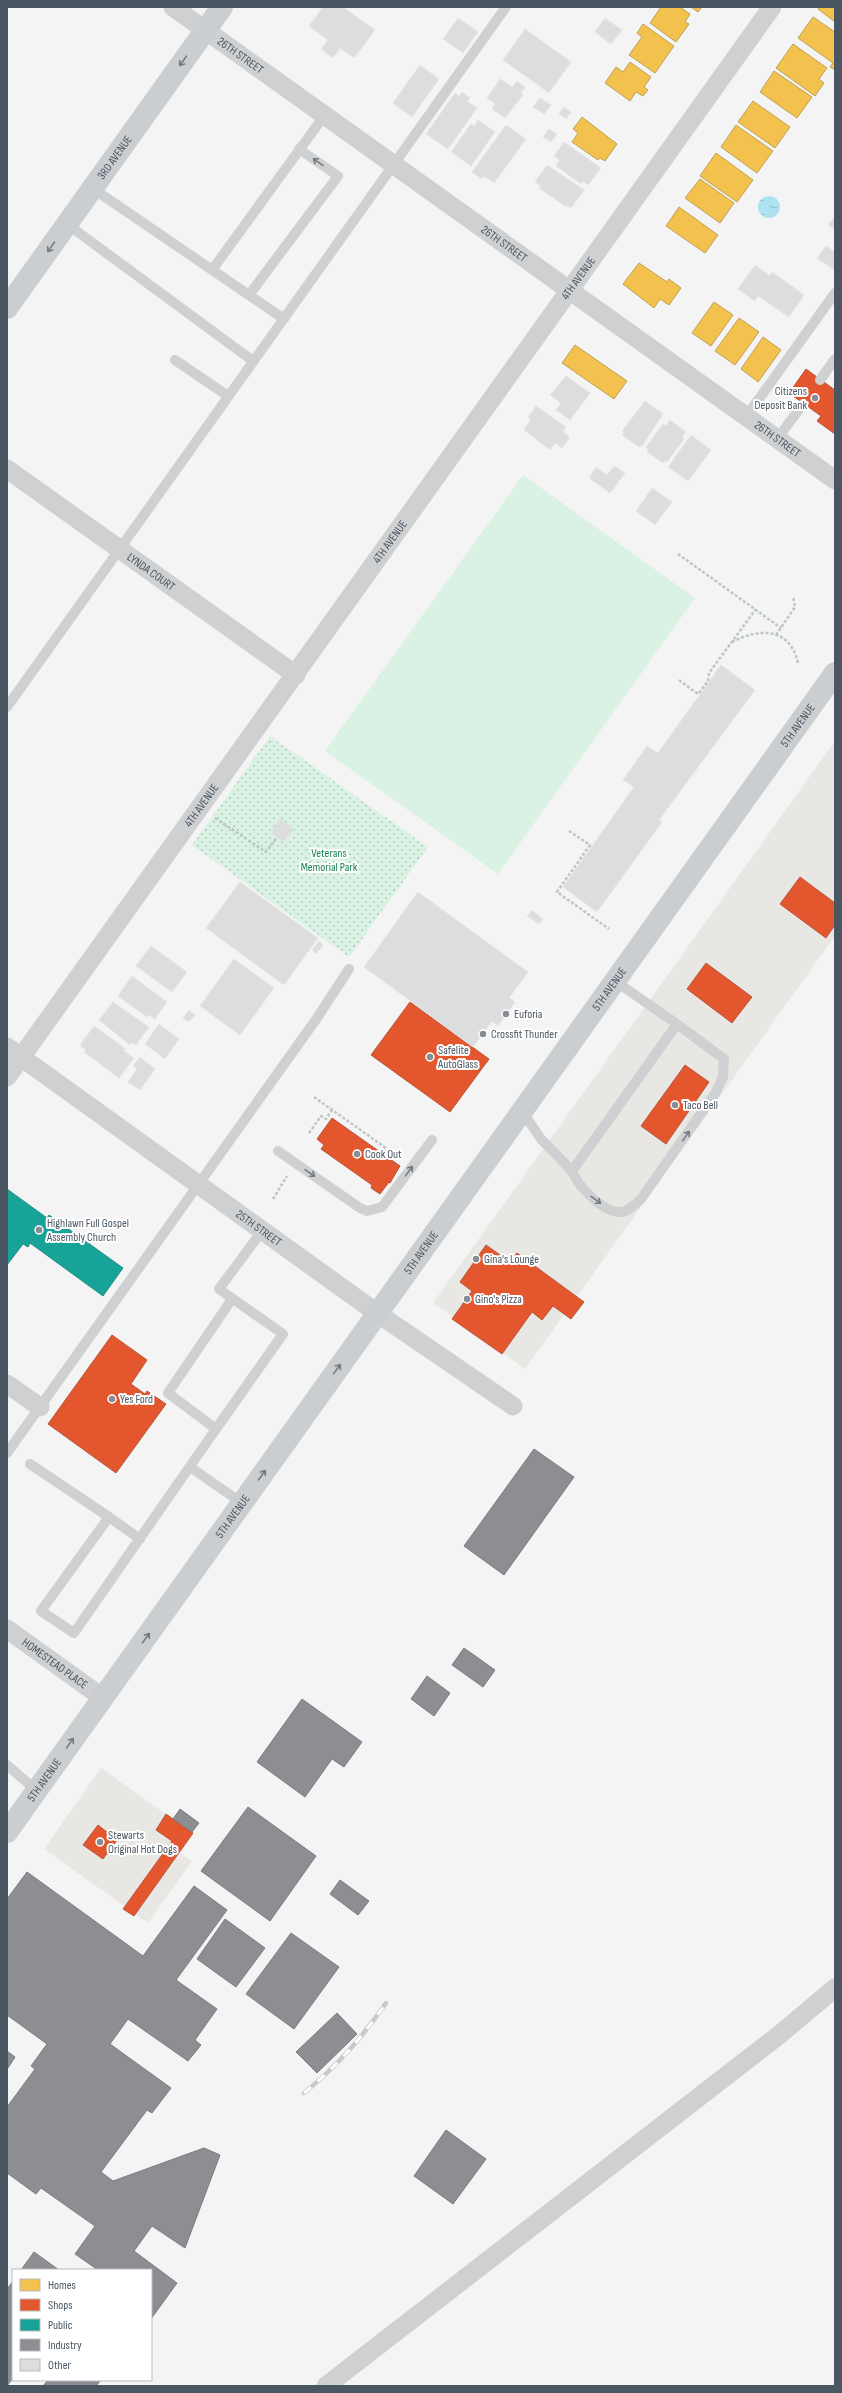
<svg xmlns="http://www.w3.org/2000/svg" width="842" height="2393" font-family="'Sofia Sans Condensed',sans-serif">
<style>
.commercial{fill:#e8e7e3}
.park{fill:url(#park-dots)}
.pitch{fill:#d9f2e3}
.water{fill:url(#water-ripples)}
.homes{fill:#f2c14e;stroke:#c0a154}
.shops{fill:#e4572e;stroke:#b6573d}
.public{fill:#17a398;stroke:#268c88}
.industry{fill:#8d8d92;stroke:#797c83}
.building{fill:#ddddde;stroke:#e5e6e7}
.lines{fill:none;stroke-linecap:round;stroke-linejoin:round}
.path{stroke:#bcc7c4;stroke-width:2.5;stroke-dasharray:3 2;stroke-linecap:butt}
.lane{stroke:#ced0d2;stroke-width:10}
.street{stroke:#ced0d2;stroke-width:19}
.primary{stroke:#caced1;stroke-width:22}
.rail-casing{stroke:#c9cacc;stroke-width:4.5}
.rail{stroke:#fff;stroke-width:3;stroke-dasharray:9;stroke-linecap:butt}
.oneway{stroke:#707a83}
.oneway2{stroke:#727b83}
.poi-dot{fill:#868d94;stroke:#fff;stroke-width:1.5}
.labels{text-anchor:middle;stroke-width:4;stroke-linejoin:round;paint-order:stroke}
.street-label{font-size:12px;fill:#4a5661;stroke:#fff}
.poi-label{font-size:12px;fill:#4a5661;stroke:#fff;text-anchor:start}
.park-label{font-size:12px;fill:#17864f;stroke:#fff}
</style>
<defs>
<pattern id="park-dots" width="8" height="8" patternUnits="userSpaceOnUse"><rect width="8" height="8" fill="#d9f2e3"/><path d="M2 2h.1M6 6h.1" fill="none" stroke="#b2c7bb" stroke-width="1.8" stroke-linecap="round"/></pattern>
<pattern id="water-ripples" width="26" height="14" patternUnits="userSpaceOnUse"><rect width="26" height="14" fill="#aee2f0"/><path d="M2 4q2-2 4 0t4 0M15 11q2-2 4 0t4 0" fill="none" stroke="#90bac6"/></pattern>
</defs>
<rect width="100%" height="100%" fill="#f4f4f4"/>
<path class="commercial" d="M 835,741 L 835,936 L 525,1369 L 433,1303 Z
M 101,1768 L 194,1834 L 180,1853 L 192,1861 L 148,1923 L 44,1849 Z"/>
<path class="park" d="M 270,736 L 428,847 L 349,957 L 192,845 Z"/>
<path class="pitch" d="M 523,475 L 695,598 L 498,874 L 325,751 Z"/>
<path class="water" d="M758 207a11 11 0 1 1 22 0a11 11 0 1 1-22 0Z"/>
<path class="homes" d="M 661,7 L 680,7 L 690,14 L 685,22 L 689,24 L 676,42 L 650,23 Z
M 691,7 L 702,7 L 698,12 Z
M 819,7 L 835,7 L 835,22 L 818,9 Z
M 813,17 L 835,32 L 835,70 L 830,67 L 833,63 L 798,38 Z
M 643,24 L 674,46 L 655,73 L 629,55 L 642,37 L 637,33 Z
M 793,44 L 827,68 L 819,79 L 824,83 L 815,96 L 776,68 Z
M 630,62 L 651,77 L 644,87 L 648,90 L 643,96 L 636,92 L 630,101 L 605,83 L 616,67 L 623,72 Z
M 774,71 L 812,97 L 797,118 L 760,92 Z
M 753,101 L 790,127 L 775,148 L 738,122 Z
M 582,117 L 617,144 L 605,161 L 600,158 L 598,160 L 572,142 L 578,133 L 573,129 Z
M 736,125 L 773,151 L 757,173 L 721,147 Z
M 716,153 L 753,180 L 737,202 L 700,176 Z
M 700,179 L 734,203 L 720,223 L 685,198 Z
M 679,207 L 718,235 L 705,253 L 666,226 Z
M 639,263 L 667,282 L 669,279 L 681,288 L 669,305 L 660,299 L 654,308 L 623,284 Z
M 714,302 L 733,315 L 711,346 L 692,333 Z
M 739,318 L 759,332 L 735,365 L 715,351 Z
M 763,337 L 781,350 L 758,382 L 741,369 Z
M 575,345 L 627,381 L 614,399 L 562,363 Z"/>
<path class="shops" d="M 806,369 L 835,390 L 835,434 L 817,421 L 821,416 L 789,393 Z
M 800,877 L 835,903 L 835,925 L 826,938 L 780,904 Z
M 706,963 L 752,997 L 732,1023 L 687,989 Z
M 410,1002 L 489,1059 L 450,1112 L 371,1055 Z
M 685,1065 L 709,1082 L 666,1144 L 641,1126 Z
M 332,1118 L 400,1166 L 390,1183 L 389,1182 L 380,1194 L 371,1188 L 372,1185 L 321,1149 L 324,1145 L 317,1139 Z
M 486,1245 L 510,1262 L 517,1253 L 584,1302 L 571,1319 L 553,1306 L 542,1320 L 532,1312 L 502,1354 L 452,1319 L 472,1291 L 460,1282 Z
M 112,1335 L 147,1360 L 131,1384 L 145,1394 L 147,1391 L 166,1404 L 116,1473 L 48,1424 Z
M 166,1814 L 193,1833 L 134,1916 L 123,1909 L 172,1841 L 156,1830 Z
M 98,1825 L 117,1840 L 103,1859 L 83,1845 Z"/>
<path class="public" d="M 7,1189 L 47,1218 L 49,1215 L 123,1268 L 103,1296 L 30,1243 L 28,1247 L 23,1244 L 7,1265 Z"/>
<path class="industry" d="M 534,1449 L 574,1477 L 504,1575 L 464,1546 Z
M 464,1648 L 495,1670 L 483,1687 L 452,1665 Z
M 427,1676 L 450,1693 L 434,1716 L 411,1699 Z
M 302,1699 L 362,1742 L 344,1767 L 332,1759 L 305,1797 L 257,1762 Z
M 248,1807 L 316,1856 L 270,1921 L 201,1871 Z
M 180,1809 L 199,1823 L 192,1832 L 173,1819 Z
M 27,1872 L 143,1956 L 194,1886 L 227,1910 L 176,1980 L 217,2009 L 195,2040 L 201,2045 L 188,2061 L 128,2019 L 110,2044 L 171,2088 L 152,2113 L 147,2110 L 101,2172 L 113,2181 L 204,2148 L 220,2155 L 185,2248 L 152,2226 L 134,2251 L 177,2283 L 151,2319 L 151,2270 L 98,2270 L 75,2254 L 95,2226 L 41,2188 L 36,2194 L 7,2173 L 7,2107 L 35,2069 L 31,2066 L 47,2044 L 7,2015 L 7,1899 Z
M 340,1880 L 369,1901 L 358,1915 L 330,1894 Z
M 225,1919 L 265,1948 L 236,1987 L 197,1959 Z
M 291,1933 L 339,1967 L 294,2029 L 246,1994 Z
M 337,2013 L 357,2034 L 317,2073 L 296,2052 Z
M 7,2051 L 15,2057 L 8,2068 L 7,2067 Z
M 446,2130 L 486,2159 L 453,2204 L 414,2176 Z
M 34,2252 L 59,2270 L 21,2270 Z
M 13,2281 L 13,2378 L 7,2386 L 7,2289 Z
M 48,2380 L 101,2380 L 96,2386 L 43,2386 Z"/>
<path class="building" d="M 323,7 L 343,7 L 375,30 L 354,58 L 340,48 L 333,58 L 321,49 L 328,40 L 309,26 Z
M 458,18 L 478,32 L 463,53 L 443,39 Z
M 605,18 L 622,30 L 611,44 L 595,32 Z
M 525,29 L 571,62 L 549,93 L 503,60 Z
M 420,65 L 439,79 L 412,117 L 393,103 Z
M 500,79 L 512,87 L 517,81 L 525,87 L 521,93 L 523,95 L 505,118 L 492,109 L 495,104 L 487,98 Z
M 462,92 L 470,98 L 467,101 L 477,108 L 448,149 L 426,134 L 455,93 L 459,96 Z
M 540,98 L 551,105 L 544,114 L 533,107 Z
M 564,107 L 571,112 L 566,119 L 559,114 Z
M 478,120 L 495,132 L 471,166 L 451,152 L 471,124 L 474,126 Z
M 506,125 L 526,139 L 494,183 L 484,176 L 482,179 L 472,172 Z
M 549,129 L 557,134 L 551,142 L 543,137 Z
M 564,142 L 601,168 L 588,185 L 583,181 L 581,184 L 556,166 L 560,160 L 554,156 Z
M 547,165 L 584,190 L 571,208 L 566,205 L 565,206 L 539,188 L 541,186 L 535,182 Z
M 835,216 L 835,230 L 828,225 Z
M 826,246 L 835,252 L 835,270 L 817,258 Z
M 755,265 L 770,276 L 772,272 L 804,295 L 789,317 L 758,296 L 755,301 L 738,289 Z
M 566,376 L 590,393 L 570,420 L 556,410 L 561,403 L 550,395 Z
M 645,401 L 663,414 L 642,446 L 639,447 L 622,435 L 624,433 L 622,431 Z
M 536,406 L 566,427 L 563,432 L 570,438 L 562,448 L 555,443 L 550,450 L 524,430 L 531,419 L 528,417 Z
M 670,420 L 686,432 L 682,437 L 684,439 L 667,462 L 665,461 L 663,463 L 647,452 L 648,449 L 646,447 L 663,424 L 666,426 Z
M 691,435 L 711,450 L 688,481 L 668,467 Z
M 614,466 L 625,473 L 610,493 L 589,478 L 596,467 L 607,475 Z
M 652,488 L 672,502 L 655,525 L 636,511 Z
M 721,665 L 755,690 L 659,820 L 662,822 L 597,912 L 563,887 L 634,787 L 623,780 L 647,746 L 658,753 Z
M 280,819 L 294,829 L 284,842 L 270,833 Z
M 240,882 L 318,938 L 284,985 L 206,928 Z
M 418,892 L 528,972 L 509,998 L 515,1002 L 498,1026 L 492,1021 L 473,1047 L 364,967 Z
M 532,910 L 543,919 L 539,924 L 527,916 Z
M 319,941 L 323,945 L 316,954 L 312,950 Z
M 151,946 L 187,972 L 172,992 L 136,966 Z
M 234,959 L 274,988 L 240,1035 L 200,1006 Z
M 132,976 L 167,1002 L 155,1019 L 149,1015 L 147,1017 L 118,996 Z
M 113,1002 L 149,1027 L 136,1045 L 131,1042 L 130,1045 L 99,1020 Z
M 189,1010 L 195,1015 L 189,1022 L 183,1018 Z
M 159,1024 L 179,1039 L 165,1059 L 145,1044 Z
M 94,1026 L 125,1048 L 124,1051 L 134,1058 L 119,1078 L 84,1052 L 86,1050 L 80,1045 Z
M 140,1057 L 155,1069 L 140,1090 L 128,1082 L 137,1069 L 133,1066 Z"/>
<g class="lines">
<path class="path" d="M 678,554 L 781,628
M 776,635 L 795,607 L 793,596
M 732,642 C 759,628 790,627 798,663
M 679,680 L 698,694 L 708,681 L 709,673 L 756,609
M 215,818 L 266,852 L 277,837
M 569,831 L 590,845 L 557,892 L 609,929
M 314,1097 L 400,1158
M 309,1133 L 321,1116 L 326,1119 L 332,1110
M 273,1199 L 287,1176"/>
<path class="lane" d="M 92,188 L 284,319
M 67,224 L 253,361
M 212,270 L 324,116
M 249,295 L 338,176 L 299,149
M 175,360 L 228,396
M 820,380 L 835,359
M 746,417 L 835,293
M 777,439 L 803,404
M 7,707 L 506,7
M 522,1111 L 541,1139 L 572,1171 L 677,1024 L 615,981
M 278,1151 L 360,1208 L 367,1211 L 382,1207 L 432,1140
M 572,1171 C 578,1186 602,1212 620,1212 C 628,1212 635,1204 641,1199 L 716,1092 L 723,1077 L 724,1059 L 677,1024
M 232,1299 L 168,1393 L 216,1429 L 283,1334 L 219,1289 L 262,1231
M 7,1453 L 317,1018 L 349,969
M 30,1464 L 109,1517 L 41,1611 L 74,1633 L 216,1429
M 190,1467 L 242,1503
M 109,1517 L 140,1539
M 7,1765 L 37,1791"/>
<g class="street">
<path id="s1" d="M 173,7 L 835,480"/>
<path id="s2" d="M 7,469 L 296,675"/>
<path id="s3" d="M 7,1047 L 377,1313 L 513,1406"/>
<path id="s4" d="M 7,1077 L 772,7"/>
<path d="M 7,1384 L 40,1407"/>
<path id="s5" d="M 7,1629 L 103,1698"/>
<path d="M 326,2386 L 779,2035 L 835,1988"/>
</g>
<g class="primary">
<path id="s6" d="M 7,308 L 222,7"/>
<path id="s7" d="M 7,1832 L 835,673"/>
</g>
<g class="rail-casing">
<path id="rail" d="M 304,2093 C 338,2065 361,2039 386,2003"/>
</g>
<use href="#rail" class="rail"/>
</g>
<defs><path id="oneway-shaft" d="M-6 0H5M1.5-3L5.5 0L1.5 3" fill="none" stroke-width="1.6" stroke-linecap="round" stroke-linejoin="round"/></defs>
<g class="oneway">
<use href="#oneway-shaft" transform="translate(183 61) rotate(126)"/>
<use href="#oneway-shaft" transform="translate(51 247) rotate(125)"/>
<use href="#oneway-shaft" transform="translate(337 1369) rotate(-54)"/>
<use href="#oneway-shaft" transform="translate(262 1475) rotate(-54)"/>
<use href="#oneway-shaft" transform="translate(146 1638) rotate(-54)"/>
<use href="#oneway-shaft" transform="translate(70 1743) rotate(-55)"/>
</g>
<g class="oneway2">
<use href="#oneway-shaft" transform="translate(318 162) rotate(-145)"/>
<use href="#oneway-shaft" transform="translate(686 1136) rotate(-55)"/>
<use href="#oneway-shaft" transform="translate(409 1171) rotate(-54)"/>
<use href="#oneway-shaft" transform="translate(310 1173) rotate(35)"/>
<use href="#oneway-shaft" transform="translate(596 1200) rotate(36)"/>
</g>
<g class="poi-dot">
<circle cx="815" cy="398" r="4"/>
<circle cx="506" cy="1014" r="4"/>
<circle cx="483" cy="1034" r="4"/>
<circle cx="430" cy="1057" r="4"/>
<circle cx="675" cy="1105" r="4"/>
<circle cx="357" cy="1154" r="4"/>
<circle cx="39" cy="1230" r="4"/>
<circle cx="476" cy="1259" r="4"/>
<circle cx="467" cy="1299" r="4"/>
<circle cx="112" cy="1399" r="4"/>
<circle cx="100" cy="1842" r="4"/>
</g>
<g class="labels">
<g class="street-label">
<text dy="4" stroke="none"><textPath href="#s1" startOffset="83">26TH STREET</textPath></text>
<text dy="4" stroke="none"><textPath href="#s6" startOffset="185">3RD AVENUE</textPath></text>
<text dy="4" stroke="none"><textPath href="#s1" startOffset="407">26TH STREET</textPath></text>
<text dy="4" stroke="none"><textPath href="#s4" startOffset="982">4TH AVENUE</textPath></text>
<text dy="4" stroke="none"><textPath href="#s1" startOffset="743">26TH STREET</textPath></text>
<text dy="4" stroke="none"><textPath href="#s4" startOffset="658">4TH AVENUE</textPath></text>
<text dy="4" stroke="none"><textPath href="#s2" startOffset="177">LYNDA COURT</textPath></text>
<text dy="4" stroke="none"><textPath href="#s7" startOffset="1360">5TH AVENUE</textPath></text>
<text dy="4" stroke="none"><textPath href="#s4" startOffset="334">4TH AVENUE</textPath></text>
<text dy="4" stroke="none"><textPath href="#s7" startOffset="1036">5TH AVENUE</textPath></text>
<text dy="4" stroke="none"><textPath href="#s3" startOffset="310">25TH STREET</textPath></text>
<text dy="4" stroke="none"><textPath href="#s7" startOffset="712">5TH AVENUE</textPath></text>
<text dy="4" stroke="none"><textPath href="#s7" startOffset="388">5TH AVENUE</textPath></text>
<text dy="4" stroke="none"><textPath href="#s5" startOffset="59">HOMESTEAD PLACE</textPath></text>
<text dy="4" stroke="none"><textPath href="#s7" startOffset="64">5TH AVENUE</textPath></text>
</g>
<g class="poi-label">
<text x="807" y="395" text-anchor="end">Citizens<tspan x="807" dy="14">Deposit Bank</tspan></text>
<text x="514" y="1018">Euforia</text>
<text x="491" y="1038">Crossfit Thunder</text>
<text x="438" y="1054">Safelite<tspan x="438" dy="14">AutoGlass</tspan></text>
<text x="683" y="1109">Taco Bell</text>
<text x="365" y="1158">Cook Out</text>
<text x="47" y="1227">Highlawn Full Gospel<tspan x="47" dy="14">Assembly Church</tspan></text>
<text x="484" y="1263">Gina's Lounge</text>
<text x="475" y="1303">Gino's Pizza</text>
<text x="120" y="1403">Yes Ford</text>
<text x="108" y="1839">Stewarts<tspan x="108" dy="14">Original Hot Dogs</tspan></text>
</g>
<g class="park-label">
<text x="329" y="857">Veterans<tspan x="329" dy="14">Memorial Park</tspan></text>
</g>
</g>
<rect width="842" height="2393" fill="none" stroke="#4a5661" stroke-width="16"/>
<rect x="12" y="2269" width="140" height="112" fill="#ffffff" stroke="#b7bbc0"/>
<rect x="20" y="2279" width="20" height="12" fill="#f2c14e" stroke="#b7bbc0"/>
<text x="48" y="2289" font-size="12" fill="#4a5661">Homes</text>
<rect x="20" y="2299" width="20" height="12" fill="#e4572e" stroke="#b7bbc0"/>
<text x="48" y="2309" font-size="12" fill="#4a5661">Shops</text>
<rect x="20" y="2319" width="20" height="12" fill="#17a398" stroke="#b7bbc0"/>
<text x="48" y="2329" font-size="12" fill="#4a5661">Public</text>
<rect x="20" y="2339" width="20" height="12" fill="#8d8d92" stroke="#b7bbc0"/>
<text x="48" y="2349" font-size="12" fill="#4a5661">Industry</text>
<rect x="20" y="2359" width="20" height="12" fill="#ddddde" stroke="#b7bbc0"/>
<text x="48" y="2369" font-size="12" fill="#4a5661">Other</text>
</svg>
